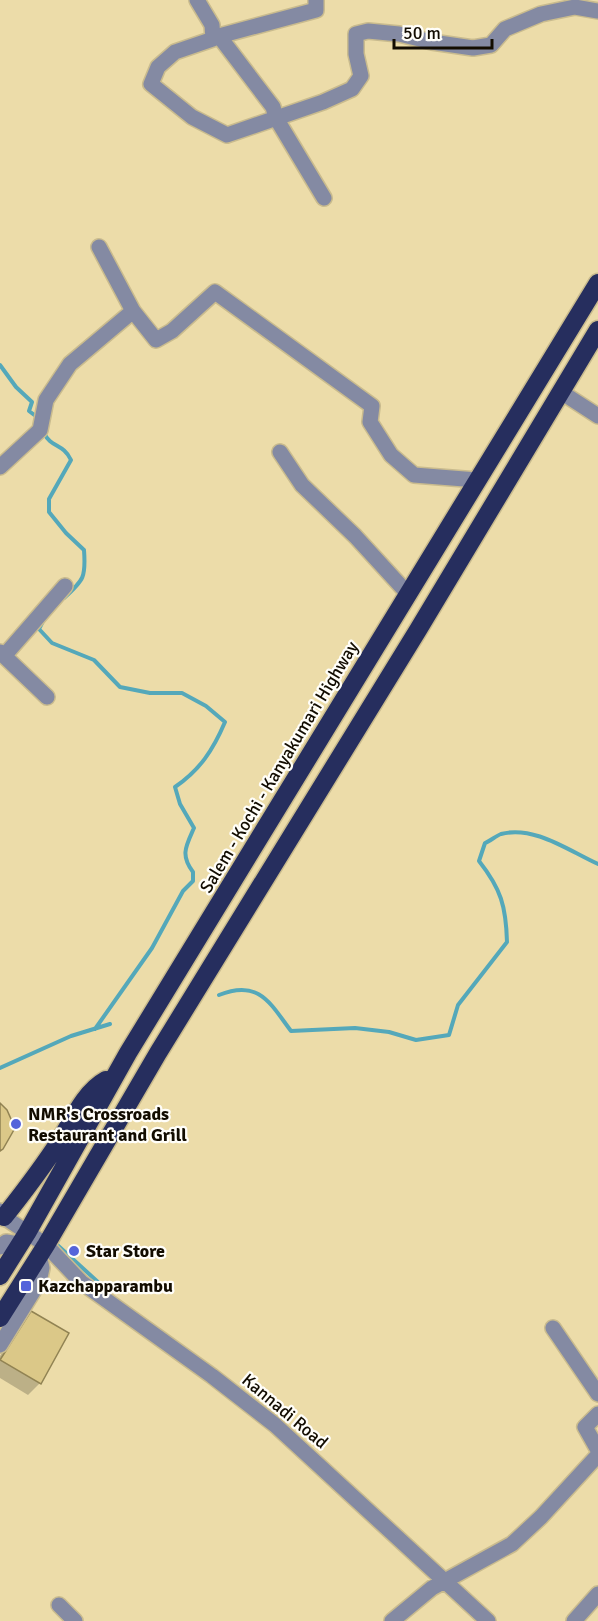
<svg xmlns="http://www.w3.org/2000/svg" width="598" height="1621" font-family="Signika,sans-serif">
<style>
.shadow{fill:#0003}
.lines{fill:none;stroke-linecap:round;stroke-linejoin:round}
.stream{stroke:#54a8ba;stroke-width:4}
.building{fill:#dbc888;stroke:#918353;stroke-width:1.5}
.minor-casing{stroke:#c9bb8e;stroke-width:18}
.highway-casing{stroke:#c9bb8e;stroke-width:21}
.minor{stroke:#848aa3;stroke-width:15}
.highway{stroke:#262e5e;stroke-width:18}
.poi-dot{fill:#5564da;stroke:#fffef9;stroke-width:2}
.labels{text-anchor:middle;stroke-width:4.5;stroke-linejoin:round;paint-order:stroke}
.street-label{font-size:18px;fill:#120c00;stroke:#fffef9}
.poi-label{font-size:18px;font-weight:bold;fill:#120c00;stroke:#fffef9;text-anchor:start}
</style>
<rect width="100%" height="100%" fill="#ecdca9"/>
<path class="shadow" d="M 31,1313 L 40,1383 L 28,1395 L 0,1378 L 0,1356 L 19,1324 Z"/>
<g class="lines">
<path class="stream" d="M 0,365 L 16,387 L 32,402 L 29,411 L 37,417
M 44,433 C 51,448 63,443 71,460 L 49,499 L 49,512 L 66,533 L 84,550 C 86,577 84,580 64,598
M 43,621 L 39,629 L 52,643 L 94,660 L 120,687 L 150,693 L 182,693 L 206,706 L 225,722 C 213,750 200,770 175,787 L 180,804 L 194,828 C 186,846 180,855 193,872 L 193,881 L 183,891 L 152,948 L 95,1029
M 219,995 C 259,979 270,1003 291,1031 L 355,1028 L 389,1032 L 416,1040 L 449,1035 L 458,1005 L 507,942 C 506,906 501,889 479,861 L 485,843 C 490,841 496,836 501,834 C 534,825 569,851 598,864
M 0,1068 L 71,1036 L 110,1024
M 53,1241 L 99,1283 L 104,1285"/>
</g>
<path class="building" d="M 0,1103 L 7,1110 L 15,1128 L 3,1149 L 0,1151 Z
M 31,1311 L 69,1333 L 41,1384 L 0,1360 Z"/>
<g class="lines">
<g class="minor-casing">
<path id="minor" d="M 197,0 L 212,25 L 213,39 L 175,52 L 158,67 L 151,84 L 192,117 L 227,135 L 323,102 L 352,89 L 361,76 L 356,54 L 356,34 L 368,31 L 399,34 L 432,42 L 473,48 L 491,45 L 505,29 L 541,14 L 575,7 L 598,11
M 316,0 L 316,10 L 219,36 L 273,107 L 276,118 L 324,198
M 99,247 L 133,311 L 156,340 L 172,331 L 215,292 L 372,406 L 370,422 L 391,455 L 414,475 L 477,480
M 561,392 L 598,416
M 280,452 L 302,485 L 355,536 L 409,595
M 0,467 L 40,430 L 46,400 L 70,364 L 133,311
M 0,652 L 47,697
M 4,656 L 65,586
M 0,1211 L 4,1217 L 46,1245 L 81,1282 L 212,1376 L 275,1425 L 488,1621
M 0,1247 L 6,1242 L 19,1244
M 553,1328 L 598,1394
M 0,1345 L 39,1282 L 42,1268 L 39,1255
M 598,1414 L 585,1427 L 598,1450
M 59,1605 L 75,1621
M 392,1621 L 432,1588 L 512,1544 L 541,1517 L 598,1455
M 574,1621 L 598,1594"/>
</g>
<g class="highway-casing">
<path id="highway" d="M 4,1217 C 23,1193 42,1168 59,1142 C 72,1121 84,1092 106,1080
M 0,1276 L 27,1233 L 128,1053 L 598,283
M 0,1318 L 46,1245 L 158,1053 L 418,630 L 598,330"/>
</g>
<use href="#minor" class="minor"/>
<use href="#highway" class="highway"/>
</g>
<g class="poi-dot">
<circle cx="16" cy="1124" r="6"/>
<circle cx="74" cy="1251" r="6"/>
<rect x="20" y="1280" width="12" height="12" rx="3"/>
</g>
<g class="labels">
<g class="street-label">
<text transform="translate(279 767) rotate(-59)" y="6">Salem - Kochi - Kanyakumari Highway</text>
<text transform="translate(285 1411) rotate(40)" y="6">Kannadi Road</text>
</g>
<g class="poi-label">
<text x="28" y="1120">NMR's Crossroads<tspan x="28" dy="21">Restaurant and Grill</tspan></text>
<text x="86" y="1257">Star Store</text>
<text x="38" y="1292">Kazchapparambu</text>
</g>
</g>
<path d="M394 39v9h98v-9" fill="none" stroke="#120c00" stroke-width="3"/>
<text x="403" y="39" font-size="18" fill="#120c00" stroke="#fffef9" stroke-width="4.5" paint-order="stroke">50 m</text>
</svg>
